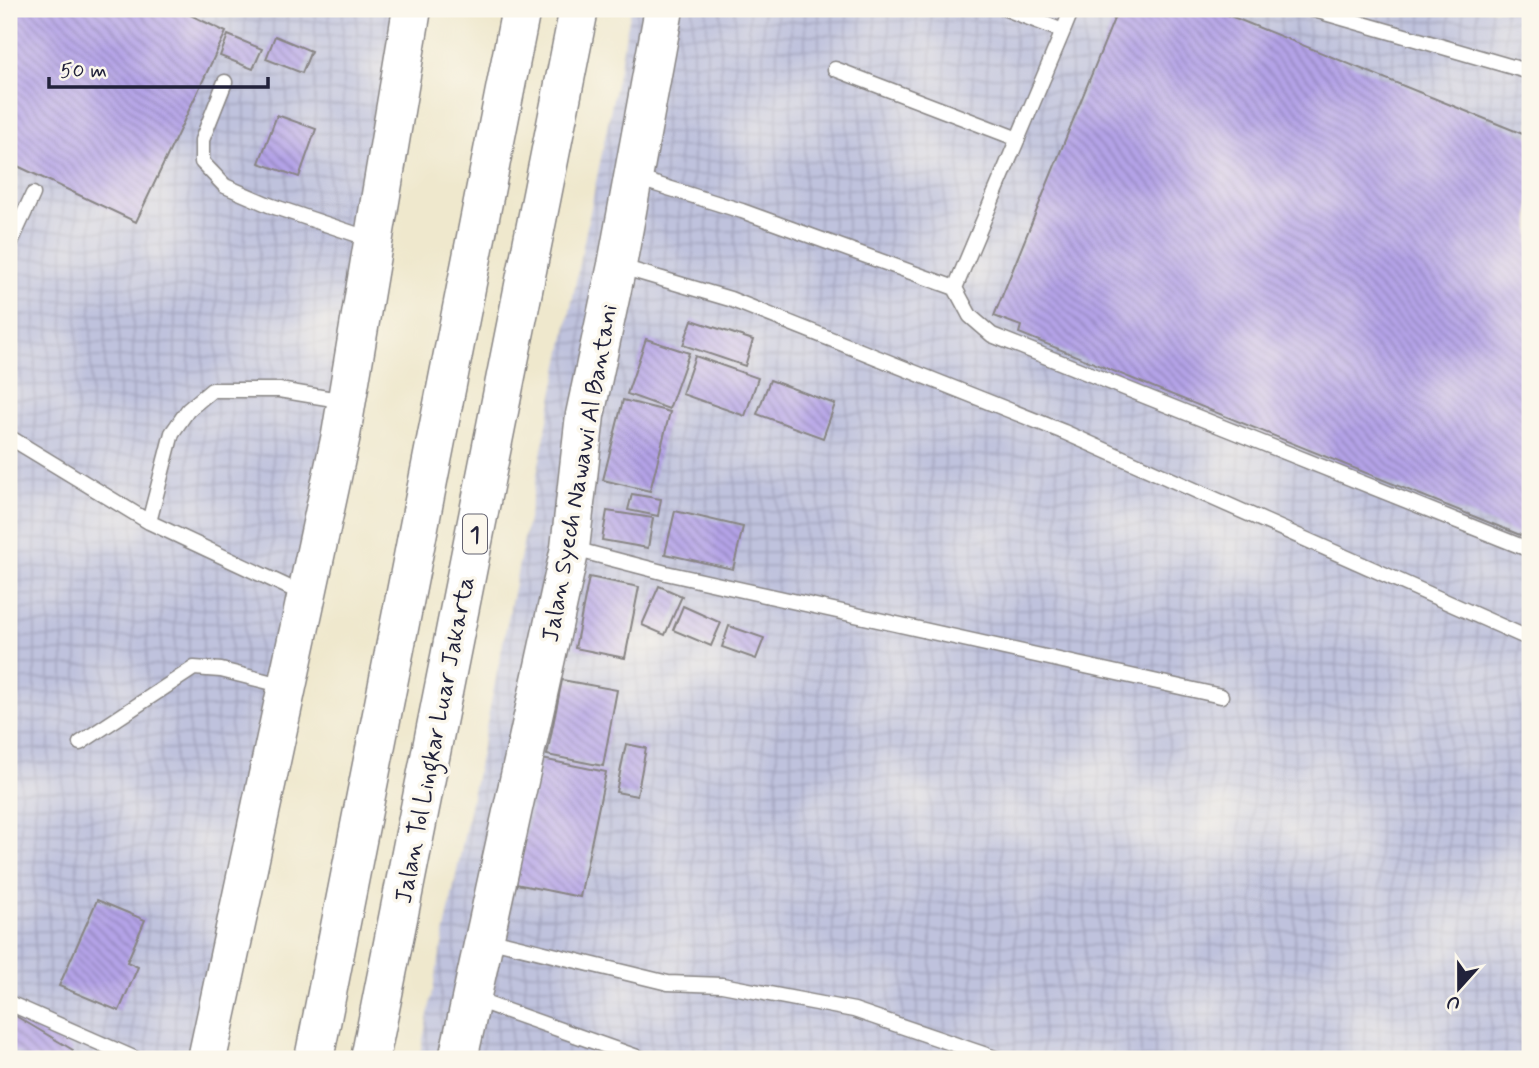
<svg xmlns="http://www.w3.org/2000/svg" width="1539" height="1068" font-family="Mynerve,sans-serif">
<style>
.industrial{fill:url(#industrial-grid)}
.building{fill:url(#building-back-hatch)}
.lines{fill:none;stroke-linecap:round;stroke-linejoin:round}
.lane-casing{stroke:#888584;stroke-width:17}
.highway-casing{stroke:#888584;stroke-width:41}
.lane{stroke:#fff;stroke-width:14}
.highway{stroke:#fff;stroke-width:38}
.labels{text-anchor:middle;stroke-width:7;stroke-linejoin:round;paint-order:stroke}
.shield{fill:#fbf7ec;stroke:#636270;stroke-width:2}
.shield-label{font-size:23px;font-weight:bold;fill:#22223b}
.street-label{font-size:24px;fill:#22223b;stroke:#fbf7ec}
</style>
<defs>
<pattern id="industrial-grid" width="8" height="8" patternUnits="userSpaceOnUse" patternTransform="scale(1.75)"><rect width="8" height="8" fill="#bfc2dd"/><path d="M0 4h8M4 0v8" fill="none" stroke="#a4a6bf"/></pattern>
<pattern id="building-back-hatch" width="6" height="6" patternUnits="userSpaceOnUse" patternTransform="scale(1.75)"><rect width="6" height="6" fill="#b4a3e7"/><path d="M-1 5l2 2M0 0l6 6M5-1l2 2" fill="none" stroke="#9284bc"/></pattern>
</defs>
<rect width="100%" height="100%" fill="#fbf7ec"/>
<filter id="ink" filterUnits="userSpaceOnUse"><feTurbulence type="fractalNoise" baseFrequency=".0143" numOctaves="2"/><feDisplacementMap in="SourceGraphic" scale="14" xChannelSelector="R" yChannelSelector="G"/><feConvolveMatrix kernelMatrix="1 2 1 2 8 2 1 2 1" color-interpolation-filters="sRGB"/></filter>
<filter id="wash" filterUnits="userSpaceOnUse"><feTurbulence type="fractalNoise" baseFrequency=".00686" numOctaves="4" result="noise"/><feDisplacementMap in="SourceGraphic" scale="28" xChannelSelector="R" yChannelSelector="G"/><feGaussianBlur stdDeviation="1.57" result="paint"/><feColorMatrix in="noise" values="0 0 0 0 0 0 0 0 0 0 0 0 0 0 0 0 0 1.4 0 .05"/><feComposite in="paint" operator="in"/></filter>
<g filter="url(#wash)">
<rect width="100%" height="100%" fill="#efe8cd"/>
<path class="industrial" d="M 9,9 L 405,9 L 222,1059 L 9,1059 Z
M 631,9 L 1530,9 L 1530,1059 L 419,1059 Z"/>
<g id="blocks">
<path class="building" d="M 9,9 L 178,9 L 226,32 L 136,222 L 9,162 Z
M 1118,9 L 1213,9 L 1530,137 L 1530,539 L 1019,333 L 1021,326 L 994,316 Z
M 228,35 L 262,49 L 253,69 L 220,56 Z
M 275,36 L 311,51 L 302,73 L 266,59 Z
M 277,115 L 316,129 L 299,177 L 259,163 Z
M 692,320 L 753,340 L 745,366 L 683,345 Z
M 646,339 L 689,353 L 669,409 L 627,394 Z
M 695,356 L 758,378 L 745,416 L 682,394 Z
M 770,380 L 835,404 L 823,438 L 757,414 Z
M 623,400 L 670,412 L 650,491 L 603,480 Z
M 632,494 L 661,499 L 658,516 L 628,510 Z
M 607,511 L 653,518 L 648,548 L 602,540 Z
M 675,511 L 743,527 L 733,569 L 665,554 Z
M 589,577 L 639,587 L 625,658 L 575,648 Z
M 659,586 L 682,596 L 665,635 L 642,625 Z
M 683,606 L 721,623 L 711,646 L 673,630 Z
M 729,626 L 764,638 L 756,659 L 722,647 Z
M 562,680 L 617,690 L 603,766 L 547,755 Z
M 626,744 L 646,748 L 637,796 L 616,792 Z
M 542,759 L 606,772 L 580,897 L 516,884 Z
M 97,900 L 145,920 L 127,962 L 138,967 L 119,1011 L 59,986 Z
M 14,1015 L 73,1050 L 68,1059 L 29,1059 L 9,1047 L 9,1022 Z"/>
</g>
</g>
<g filter="url(#ink)">
<use href="#blocks" fill-opacity="0" stroke="#888584" stroke-width="2"/>
<g class="lines">
<g class="lane-casing">
<path id="lane" d="M 1006,9 L 1063,31 L 1072,9
M 1311,9 L 1530,72
M 835,69 L 1018,139
M 225,82 L 202,140 L 202,162 L 225,186 L 269,205 L 373,240
M 636,178 L 742,211 L 955,288 L 970,316 L 992,335 L 1530,550
M 9,246 L 33,194
M 618,266 L 730,299 L 1064,432 L 1530,639
M 955,288 L 1063,31
M 9,437 L 149,522 L 305,595
M 149,522 L 172,433 L 188,410 L 212,390 L 279,390 L 345,401
M 570,548 L 666,573 L 1221,696
M 80,743 L 194,668 L 221,670 L 285,686
M 487,939 L 668,983 L 722,985 L 854,1010 L 998,1059
M 473,999 L 643,1059
M 9,1003 L 136,1059"/>
</g>
<g class="highway-casing">
<path id="highway" d="M 207,1059 L 341,435 L 412,9
M 314,1059 L 521,9
M 370,1059 L 579,9
M 458,1059 L 570,548 L 585,415 L 617,265 L 664,9"/>
</g>
<use href="#lane" class="lane"/>
<use href="#highway" class="highway"/>
</g>
</g>
<g class="labels">
<rect class="shield" x="463" y="514.5" width="24" height="39" rx="5"/>
<g class="shield-label">
<text x="475" y="542">1</text>
</g>
<g class="street-label">
<text transform="translate(579 473) rotate(-80)" y="8">Jalan Syech Nawawi Al Bantani</text>
<text transform="translate(434 740) rotate(-79)" y="8">Jalan Tol Lingkar Luar Jakarta</text>
</g>
</g>
<rect width="1539" height="1068" fill="none" stroke="#fbf7ec" stroke-width="35"/>
<g transform="translate(1459 988) rotate(201)" stroke="#fbf7ec" stroke-width="5" paint-order="stroke">
<path d="M0-5L12 26L0 18L-12 26Z" fill="#22223b"/>
<text y="-10" font-size="19" font-weight="bold" text-anchor="middle" fill="#22223b">U</text>
</g>
<path d="M49 77v10h219v-10" fill="none" stroke="#22223b" stroke-width="3.5"/>
<text x="60" y="77" font-size="21" fill="#22223b" stroke="#fbf7ec" stroke-width="5" paint-order="stroke">50 m</text>
</svg>
